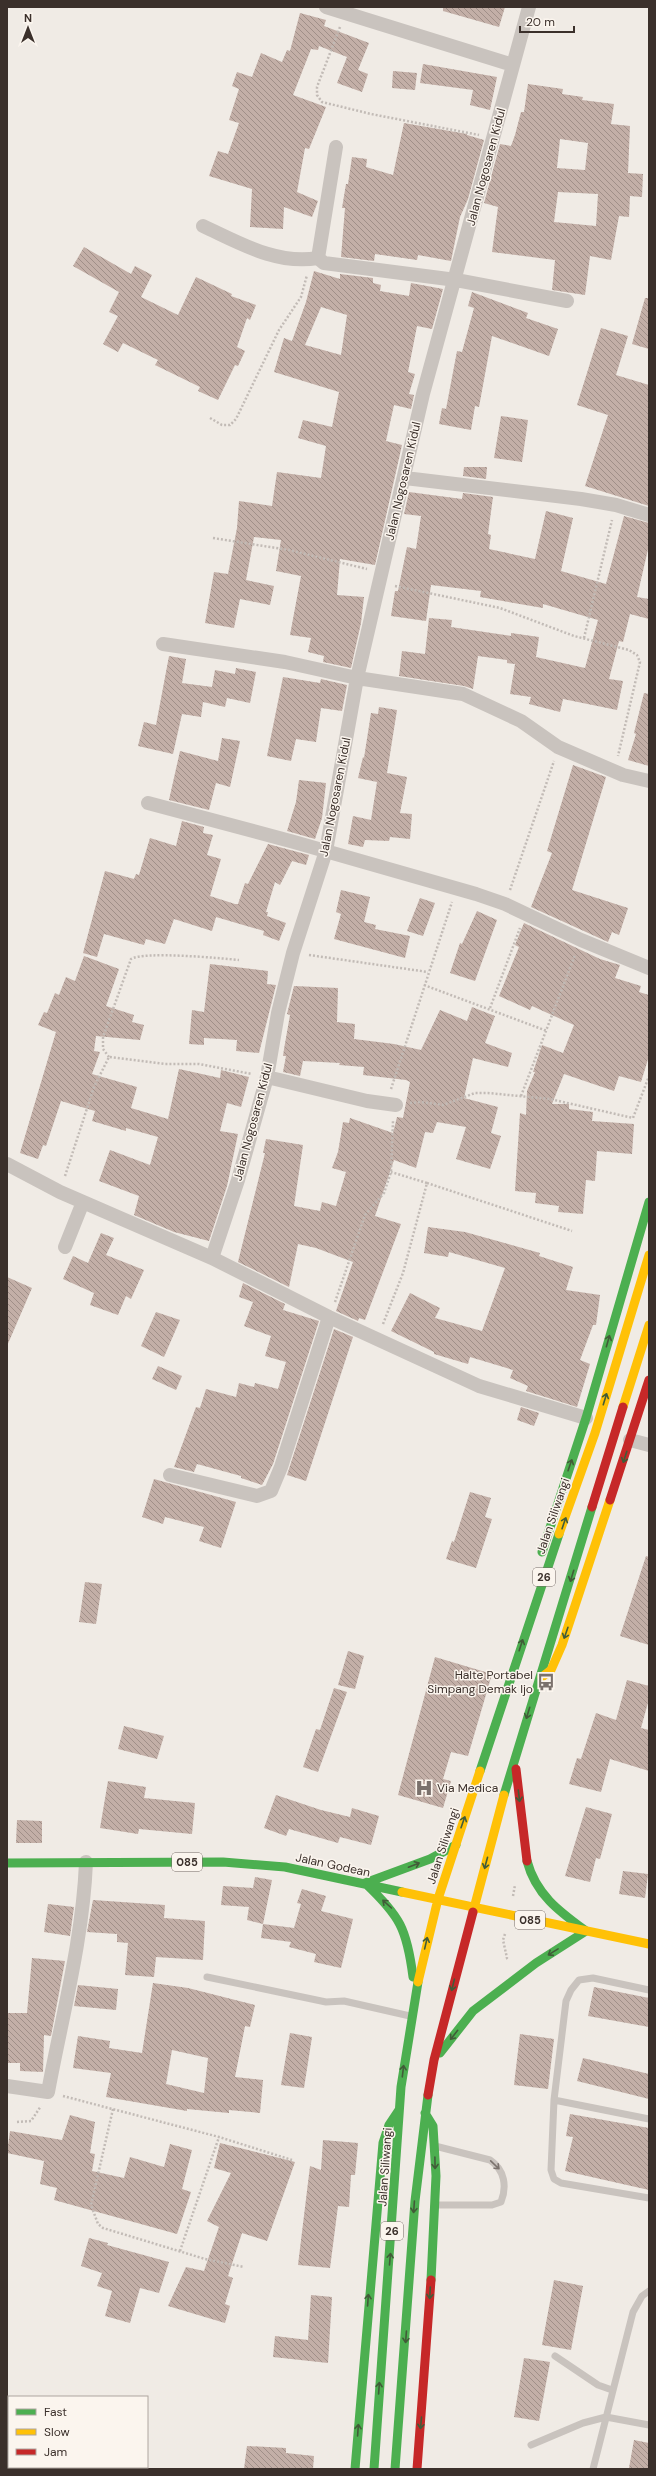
<svg xmlns="http://www.w3.org/2000/svg" width="656" height="2476" font-family="'DM Sans',sans-serif">
<style>
.building{fill:url(#building-back-hatch);fill-rule:evenodd}
.lines{fill:none;stroke-linecap:round;stroke-linejoin:round}
.path{stroke:#c2bbb6;stroke-width:2.5;stroke-dasharray:2 2;stroke-linecap:butt}
.lane{stroke:#c9c3be;stroke-width:7}
.street{stroke:#c9c3be;stroke-width:14}
.fast{stroke:#4caf50;stroke-width:9}
.slow{stroke:#ffc107;stroke-width:9}
.jam{stroke:#c62828;stroke-width:9}
.oneway{stroke:#415c38}
.oneway2{stroke:#7b726d}
.labels{text-anchor:middle;stroke-width:3;stroke-linejoin:round;paint-order:stroke}
.shield{fill:#fbf5ee;stroke:#756b66;stroke-width:1}
.shield-label{font-size:11px;font-weight:bold;fill:#3b302b}
.street-label{font-size:12px;fill:#3b302b;stroke:#fbf5ee}
.poi-label{font-size:12px;fill:#3b302b;stroke:#fbf5ee;text-anchor:end}
</style>
<defs>
<pattern id="building-back-hatch" width="6" height="6" patternUnits="userSpaceOnUse"><rect width="6" height="6" fill="#c3afa7"/><path d="M-1 5l2 2M0 0l6 6M5-1l2 2" fill="none" stroke="#a08f88"/></pattern>
</defs>
<rect width="100%" height="100%" fill="#f0ebe5"/>
<path class="building" d="M 443,7 L 505,7 L 499,27 L 443,11 Z
M 300,13 L 326,20 L 324,26 L 369,43 L 358,70 L 368,74 L 362,92 L 337,83 L 347,57 L 319,46 L 318,50 L 311,49 L 293,95 L 326,107 L 309,149 L 305,148 L 297,192 L 318,201 L 312,217 L 284,207 L 283,229 L 250,227 L 252,189 L 209,176 L 218,151 L 228,154 L 239,123 L 229,120 L 239,89 L 232,86 L 237,72 L 252,77 L 261,53 L 282,62 L 287,50 L 290,51 Z
M 423,64 L 497,77 L 490,110 L 470,105 L 473,90 L 420,83 Z
M 393,71 L 417,73 L 415,90 L 392,88 Z
M 528,84 L 563,89 L 562,94 L 583,97 L 582,100 L 614,104 L 611,124 L 630,126 L 628,173 L 643,174 L 642,197 L 630,196 L 629,217 L 619,216 L 611,260 L 590,256 L 585,295 L 552,290 L 555,260 L 492,252 L 498,207 L 484,203 L 500,144 L 511,146 L 515,135 L 521,112 L 524,112 ZM 560,139 L 588,143 L 585,170 L 557,168 ZM 558,192 L 598,194 L 596,226 L 554,222 Z
M 404,123 L 467,134 L 467,135 L 484,140 L 468,199 L 460,217 L 451,261 L 418,255 L 417,260 L 375,254 L 374,261 L 341,257 L 345,208 L 342,208 L 346,184 L 348,184 L 352,157 L 367,159 L 366,167 L 393,175 Z
M 84,247 L 131,274 L 135,266 L 152,275 L 141,297 L 178,315 L 196,277 L 232,294 L 231,296 L 256,305 L 250,320 L 247,318 L 237,347 L 245,351 L 238,366 L 235,365 L 218,400 L 198,391 L 200,387 L 155,365 L 158,360 L 123,343 L 118,352 L 103,344 L 118,316 L 109,312 L 119,292 L 73,266 Z
M 314,271 L 340,279 L 340,274 L 373,278 L 373,283 L 381,285 L 380,291 L 409,296 L 411,283 L 443,289 L 432,329 L 417,326 L 408,372 L 415,374 L 409,394 L 414,395 L 411,409 L 394,405 L 386,441 L 402,445 L 375,565 L 340,559 L 337,595 L 364,597 L 361,623 L 351,668 L 323,662 L 324,656 L 308,652 L 311,638 L 290,635 L 301,576 L 276,571 L 281,540 L 254,537 L 246,580 L 274,586 L 270,605 L 240,599 L 234,628 L 205,623 L 214,572 L 228,574 L 237,528 L 239,501 L 272,506 L 277,472 L 321,478 L 326,446 L 298,438 L 303,420 L 332,427 L 339,392 L 274,372 L 284,338 L 292,341 L 306,302 ZM 321,307 L 347,315 L 341,355 L 305,345 Z
M 472,292 L 528,313 L 526,318 L 558,329 L 549,356 L 492,336 L 479,407 L 475,406 L 471,430 L 439,424 L 442,408 L 446,409 L 457,351 L 462,352 L 474,308 L 468,306 Z
M 645,298 L 649,298 L 649,349 L 632,344 Z
M 601,328 L 628,336 L 616,375 L 649,385 L 649,506 L 585,486 L 608,415 L 577,405 Z
M 501,416 L 528,420 L 522,462 L 494,458 Z
M 464,467 L 487,467 L 486,479 L 463,476 Z
M 409,492 L 462,499 L 463,493 L 493,497 L 488,534 L 491,535 L 489,549 L 535,559 L 546,511 L 573,518 L 561,571 L 606,584 L 624,516 L 649,523 L 649,545 L 637,597 L 649,599 L 649,619 L 630,614 L 623,642 L 619,641 L 609,679 L 623,681 L 617,710 L 563,699 L 560,712 L 529,704 L 531,697 L 510,694 L 515,664 L 507,663 L 507,660 L 478,656 L 473,689 L 464,686 L 399,676 L 402,651 L 425,654 L 429,618 L 452,620 L 451,627 L 511,636 L 511,633 L 539,637 L 536,657 L 585,668 L 598,620 L 543,604 L 543,608 L 480,597 L 481,591 L 431,585 L 426,621 L 391,616 L 395,591 L 398,591 L 407,547 L 416,549 L 421,516 L 404,514 Z
M 169,656 L 186,659 L 182,683 L 212,687 L 215,670 L 235,674 L 236,668 L 256,672 L 250,703 L 227,698 L 225,707 L 203,702 L 201,717 L 182,714 L 173,754 L 138,746 L 144,722 L 156,725 Z
M 283,677 L 320,683 L 321,679 L 347,685 L 342,711 L 321,708 L 316,742 L 296,739 L 291,761 L 267,756 Z
M 644,693 L 649,694 L 649,766 L 628,760 L 636,734 L 634,733 Z
M 379,707 L 397,710 L 387,773 L 407,777 L 400,813 L 412,814 L 410,839 L 390,837 L 389,841 L 365,840 L 363,847 L 348,844 L 353,816 L 371,820 L 377,782 L 358,778 L 363,757 L 364,758 L 371,713 L 378,714 Z
M 222,738 L 240,741 L 230,787 L 216,783 L 209,810 L 169,800 L 180,751 L 218,761 Z
M 573,765 L 606,777 L 572,890 L 628,908 L 619,935 L 612,932 L 608,942 L 531,907 L 552,853 L 547,851 Z
M 299,780 L 326,783 L 322,818 L 315,839 L 287,831 L 296,802 Z
M 182,821 L 204,827 L 203,833 L 213,835 L 207,855 L 221,859 L 210,896 L 235,904 L 238,904 L 245,883 L 248,884 L 268,844 L 309,855 L 306,865 L 292,861 L 280,885 L 275,882 L 266,912 L 268,912 L 267,916 L 286,923 L 279,941 L 263,935 L 264,931 L 216,917 L 212,931 L 174,919 L 165,944 L 146,939 L 144,945 L 104,934 L 97,957 L 83,953 L 105,871 L 134,879 L 136,874 L 139,875 L 150,838 L 176,846 Z
M 341,890 L 370,897 L 364,922 L 376,925 L 375,929 L 410,936 L 405,958 L 334,939 L 341,914 L 336,912 Z
M 420,898 L 435,903 L 423,936 L 407,931 Z
M 477,911 L 497,920 L 475,981 L 450,973 L 460,943 L 462,944 Z
M 524,923 L 600,959 L 620,965 L 615,978 L 641,986 L 639,992 L 649,995 L 649,1056 L 641,1082 L 619,1076 L 614,1091 L 564,1074 L 552,1104 L 569,1104 L 569,1109 L 593,1112 L 592,1121 L 634,1124 L 632,1154 L 597,1151 L 595,1181 L 586,1180 L 583,1214 L 558,1212 L 559,1206 L 535,1203 L 536,1193 L 515,1191 L 520,1113 L 526,1115 L 527,1091 L 535,1072 L 533,1072 L 542,1045 L 563,1053 L 574,1025 L 532,1006 L 530,1010 L 499,996 L 519,947 L 515,945 Z
M 84,956 L 119,969 L 106,1006 L 134,1015 L 132,1022 L 144,1025 L 140,1040 L 96,1036 L 94,1051 L 100,1052 L 92,1074 L 137,1087 L 131,1108 L 168,1119 L 179,1069 L 220,1078 L 221,1070 L 249,1077 L 241,1107 L 227,1103 L 220,1131 L 238,1134 L 227,1186 L 209,1241 L 174,1232 L 134,1215 L 139,1196 L 99,1181 L 110,1150 L 150,1165 L 158,1137 L 126,1128 L 126,1131 L 92,1121 L 95,1111 L 61,1101 L 46,1146 L 43,1145 L 38,1159 L 20,1153 L 56,1032 L 38,1025 L 44,1012 L 47,1013 L 55,993 L 59,995 L 66,977 L 75,981 Z
M 210,964 L 268,971 L 267,984 L 276,985 L 259,1053 L 236,1051 L 237,1040 L 204,1038 L 204,1045 L 189,1044 L 192,1010 L 204,1012 Z
M 294,986 L 338,988 L 337,1022 L 355,1024 L 354,1039 L 394,1044 L 421,1050 L 440,1010 L 467,1021 L 472,1007 L 495,1016 L 485,1043 L 512,1053 L 508,1067 L 473,1058 L 464,1098 L 498,1107 L 491,1133 L 501,1136 L 490,1169 L 456,1159 L 466,1127 L 437,1122 L 433,1133 L 425,1132 L 416,1168 L 394,1160 L 375,1216 L 401,1224 L 365,1320 L 359,1318 L 358,1321 L 336,1311 L 353,1262 L 316,1248 L 298,1244 L 289,1287 L 238,1262 L 265,1153 L 263,1153 L 266,1139 L 303,1145 L 294,1206 L 320,1211 L 322,1202 L 336,1206 L 346,1172 L 332,1168 L 338,1152 L 343,1122 L 349,1123 L 350,1118 L 393,1133 L 397,1117 L 403,1118 L 410,1082 L 406,1080 L 363,1075 L 364,1067 L 339,1065 L 340,1063 L 303,1061 L 300,1076 L 283,1072 L 286,1056 L 283,1056 L 284,1049 L 290,1015 L 287,1014 Z
M 428,1227 L 465,1232 L 540,1253 L 539,1256 L 573,1267 L 566,1290 L 600,1295 L 596,1325 L 593,1325 L 580,1360 L 590,1364 L 577,1407 L 526,1391 L 528,1386 L 510,1378 L 513,1370 L 470,1357 L 468,1364 L 434,1354 L 434,1352 L 391,1331 L 410,1293 L 440,1308 L 435,1318 L 482,1331 L 505,1268 L 449,1252 L 448,1257 L 424,1253 Z
M 101,1233 L 114,1238 L 106,1255 L 144,1270 L 131,1299 L 126,1296 L 118,1315 L 90,1305 L 94,1293 L 63,1279 L 73,1256 L 88,1263 Z
M 7,1277 L 32,1288 L 7,1346 Z
M 243,1283 L 285,1304 L 283,1310 L 319,1321 L 273,1464 L 262,1485 L 241,1478 L 241,1476 L 197,1464 L 194,1472 L 174,1467 L 196,1407 L 200,1408 L 206,1389 L 236,1397 L 239,1383 L 254,1387 L 255,1383 L 278,1389 L 286,1362 L 265,1356 L 271,1336 L 244,1326 L 253,1302 L 239,1297 Z
M 156,1312 L 180,1320 L 164,1357 L 141,1346 Z
M 334,1329 L 353,1337 L 306,1481 L 287,1475 Z
M 158,1366 L 182,1376 L 176,1390 L 152,1379 Z
M 521,1407 L 539,1413 L 534,1426 L 517,1420 Z
M 154,1479 L 236,1502 L 221,1548 L 199,1541 L 204,1527 L 165,1517 L 163,1524 L 142,1517 Z
M 470,1492 L 491,1498 L 485,1517 L 492,1519 L 476,1568 L 446,1559 L 452,1541 L 454,1542 Z
M 646,1556 L 649,1557 L 649,1645 L 620,1636 Z
M 85,1582 L 102,1584 L 96,1624 L 79,1622 Z
M 348,1651 L 364,1656 L 355,1689 L 338,1685 Z
M 435,1657 L 492,1674 L 468,1756 L 451,1752 L 443,1779 L 451,1781 L 443,1808 L 398,1795 Z
M 627,1680 L 649,1686 L 649,1699 L 641,1728 L 649,1730 L 649,1771 L 610,1759 L 601,1792 L 569,1784 L 577,1758 L 581,1759 L 596,1713 L 616,1720 Z
M 334,1688 L 347,1692 L 318,1772 L 303,1767 L 316,1729 L 320,1730 Z
M 124,1726 L 164,1736 L 157,1759 L 118,1749 Z
M 108,1781 L 146,1787 L 144,1798 L 195,1803 L 192,1834 L 139,1829 L 138,1834 L 100,1828 Z
M 276,1795 L 321,1810 L 350,1817 L 352,1808 L 379,1816 L 371,1845 L 340,1837 L 338,1843 L 289,1829 L 286,1836 L 264,1828 Z
M 586,1807 L 612,1814 L 600,1859 L 596,1858 L 590,1882 L 565,1876 Z
M 17,1820 L 42,1821 L 42,1843 L 16,1843 Z
M 623,1871 L 648,1874 L 645,1898 L 619,1894 Z
M 255,1877 L 272,1880 L 263,1924 L 247,1920 L 249,1907 L 221,1905 L 223,1886 L 253,1888 Z
M 302,1889 L 326,1896 L 321,1911 L 353,1919 L 341,1968 L 314,1962 L 316,1954 L 289,1947 L 291,1942 L 261,1938 L 263,1924 L 294,1928 L 301,1904 L 297,1903 Z
M 93,1900 L 165,1905 L 164,1918 L 205,1921 L 203,1960 L 156,1957 L 154,1977 L 125,1975 L 128,1943 L 117,1942 L 117,1934 L 87,1932 Z
M 48,1904 L 74,1907 L 70,1936 L 44,1932 Z
M 32,1958 L 65,1961 L 51,2036 L 44,2035 L 43,2072 L 20,2071 L 20,2063 L 7,2063 L 7,2013 L 27,2013 Z
M 153,1983 L 188,1988 L 255,2005 L 250,2027 L 245,2026 L 235,2077 L 263,2080 L 260,2113 L 229,2110 L 229,2113 L 187,2109 L 187,2111 L 106,2097 L 111,2073 L 73,2068 L 78,2036 L 110,2041 L 109,2048 L 142,2053 ZM 172,2050 L 208,2058 L 204,2093 L 166,2084 Z
M 78,1985 L 118,1989 L 116,2010 L 74,2006 Z
M 594,1987 L 649,1998 L 649,2027 L 588,2016 Z
M 290,2033 L 312,2037 L 304,2088 L 281,2085 Z
M 520,2034 L 554,2039 L 548,2089 L 514,2085 Z
M 583,2058 L 649,2074 L 649,2099 L 577,2081 Z
M 570,2114 L 649,2128 L 649,2190 L 565,2171 L 573,2137 L 566,2136 Z
M 70,2115 L 95,2122 L 90,2153 L 95,2154 L 92,2171 L 124,2178 L 130,2157 L 164,2167 L 170,2144 L 192,2150 L 182,2189 L 191,2192 L 177,2234 L 54,2200 L 57,2188 L 40,2184 L 44,2161 L 7,2153 L 10,2131 L 62,2140 Z
M 323,2140 L 358,2143 L 355,2175 L 351,2175 L 349,2207 L 338,2206 L 330,2268 L 298,2265 L 310,2166 L 321,2170 Z
M 220,2143 L 295,2162 L 267,2241 L 242,2233 L 228,2276 L 233,2278 L 225,2304 L 230,2306 L 225,2323 L 168,2306 L 186,2267 L 204,2271 L 219,2227 L 207,2221 L 231,2173 L 214,2168 Z
M 89,2238 L 108,2243 L 107,2245 L 169,2262 L 159,2293 L 140,2288 L 130,2323 L 105,2316 L 112,2291 L 97,2286 L 102,2273 L 81,2266 Z
M 554,2280 L 583,2286 L 571,2350 L 542,2345 Z
M 311,2295 L 332,2297 L 328,2363 L 273,2357 L 275,2336 L 308,2340 Z
M 524,2358 L 550,2362 L 539,2421 L 514,2417 Z
M 634,2440 L 649,2443 L 649,2469 L 629,2468 Z
M 247,2446 L 286,2448 L 286,2453 L 314,2456 L 313,2469 L 244,2469 Z"/>
<g class="lines">
<path class="path" d="M 340,27 L 317,87 L 317,95 L 322,102 L 371,114 L 479,135
M 210,418 L 222,425 L 230,425 L 236,419 L 279,330 L 301,297 L 307,275
M 213,538 L 289,550 L 367,569
M 395,586 L 500,608 L 574,636 L 629,650 L 637,655 L 640,662 L 618,756
M 584,638 L 612,520
M 510,890 L 554,761
M 309,955 L 428,972
M 424,985 L 547,1031
M 490,1008 L 520,928
M 109,1057 L 103,1049 L 103,1037 L 131,959 C 144,951 218,958 239,960
M 391,1089 L 452,902
M 521,1096 L 575,955
M 410,1103 L 421,1102 L 443,1105 L 475,1093 L 488,1093 L 550,1099 L 633,1118 L 649,1076
M 65,1176 L 94,1087 L 109,1057 L 165,1064 L 199,1064 L 252,1074
M 427,1183 L 572,1231
M 335,1302 L 365,1215 L 384,1193 L 391,1172 L 393,1121
M 383,1324 L 403,1273 L 427,1183 L 391,1172
M 513,1896 L 515,1885
M 505,1934 L 503,1940 L 507,1958 L 505,1959
M 63,2096 L 219,2137 L 292,2160
M 113,2109 L 91,2205 L 98,2224 L 103,2228 L 205,2259 L 244,2267
M 17,2122 L 31,2121 L 41,2106
M 180,2251 L 219,2137"/>
<path class="lane" d="M 207,1977 L 326,2002 L 344,2001 L 410,2016
M 649,1990 L 593,1978 L 579,1980 L 571,1990 L 566,2001 L 554,2100 L 551,2170 L 554,2179 L 561,2183 L 649,2198
M 554,2100 L 649,2119
M 435,2146 L 490,2160 C 505,2170 507,2187 501,2202 L 492,2205 L 435,2205
M 555,2356 L 598,2385 L 612,2390
M 531,2445 L 583,2423 L 606,2417 L 649,2425
M 593,2469 L 633,2312 L 642,2296 L 649,2291"/>
<path class="street" d="M 326,7 L 513,65
M 529,7 L 423,394 L 357,678 L 326,851 L 293,953 L 278,1013 L 267,1077 L 238,1180 L 212,1258 L 329,1317 L 479,1386 L 586,1418
M 336,147 L 318,258 L 324,263 L 456,280 L 567,301
M 203,226 C 240,243 276,265 318,258
M 405,478 L 581,499 L 616,505 L 649,515
M 163,644 L 285,662 L 357,678 L 463,694 L 521,721 L 558,747 L 623,775 L 649,781
M 148,803 L 294,842 L 476,894 L 505,904 L 581,940 L 649,968
M 267,1077 L 367,1101 L 396,1105
M 7,1164 L 60,1192 L 212,1258
M 65,1247 L 83,1202
M 630,1440 L 649,1445
M 170,1475 L 257,1496 L 271,1491 L 281,1467 L 329,1317
M 7,2086 L 48,2092 C 62,2016 83,1939 86,1862"/>
<path class="fast" d="M 542,1552 L 586,1418 L 649,1202
M 480,1771 L 559,1534
M 504,1795 L 592,1507
M 7,1863 L 223,1862 L 285,1867 L 402,1892
M 413,1977 C 407,1929 400,1916 365,1883 L 430,1859 L 456,1845
M 440,2053 L 473,2011 L 536,1963 L 586,1931 C 560,1912 536,1895 527,1861
M 425,2113 L 433,2126 L 436,2176 L 431,2280
M 355,2469 L 383,2143 L 389,2125 L 399,2110
M 374,2469 L 401,2087 L 418,1982
M 395,2469 L 415,2201 L 428,2095"/>
<path class="slow" d="M 623,1407 L 649,1325
M 559,1534 L 595,1433 L 649,1255
M 542,1677 L 551,1670 L 562,1645 L 610,1500
M 402,1892 L 649,1944
M 473,1912 L 504,1795
M 418,1982 L 438,1899 L 480,1771"/>
<path class="jam" d="M 610,1500 L 649,1380
M 592,1507 L 623,1407
M 516,1769 L 527,1861
M 428,2095 L 434,2060 L 473,1912
M 417,2469 L 431,2280"/>
</g>
<defs><path id="oneway-shaft" d="M-6 0H5M1.5-3L5.5 0L1.5 3" fill="none" stroke-width="1.6" stroke-linecap="round" stroke-linejoin="round"/></defs>
<g class="oneway">
<use href="#oneway-shaft" transform="translate(608 1341) rotate(-74)"/>
<use href="#oneway-shaft" transform="translate(605 1399) rotate(-73)"/>
<use href="#oneway-shaft" transform="translate(625 1457) rotate(108)"/>
<use href="#oneway-shaft" transform="translate(570 1465) rotate(-71)"/>
<use href="#oneway-shaft" transform="translate(564 1523) rotate(-71)"/>
<use href="#oneway-shaft" transform="translate(572 1576) rotate(107)"/>
<use href="#oneway-shaft" transform="translate(566 1633) rotate(109)"/>
<use href="#oneway-shaft" transform="translate(521 1645) rotate(-72)"/>
<use href="#oneway-shaft" transform="translate(528 1713) rotate(107)"/>
<use href="#oneway-shaft" transform="translate(519 1796) rotate(83)"/>
<use href="#oneway-shaft" transform="translate(463 1822) rotate(-71)"/>
<use href="#oneway-shaft" transform="translate(486 1863) rotate(105)"/>
<use href="#oneway-shaft" transform="translate(414 1865) rotate(-21)"/>
<use href="#oneway-shaft" transform="translate(387 1904) rotate(-138)"/>
<use href="#oneway-shaft" transform="translate(426 1943) rotate(-77)"/>
<use href="#oneway-shaft" transform="translate(553 1952) rotate(148)"/>
<use href="#oneway-shaft" transform="translate(453 1985) rotate(104)"/>
<use href="#oneway-shaft" transform="translate(454 2035) rotate(128)"/>
<use href="#oneway-shaft" transform="translate(403 2071) rotate(-83)"/>
<use href="#oneway-shaft" transform="translate(435 2163) rotate(89)"/>
<use href="#oneway-shaft" transform="translate(414 2207) rotate(94)"/>
<use href="#oneway-shaft" transform="translate(390 2259) rotate(-85)"/>
<use href="#oneway-shaft" transform="translate(430 2293) rotate(93)"/>
<use href="#oneway-shaft" transform="translate(368 2300) rotate(-86)"/>
<use href="#oneway-shaft" transform="translate(406 2337) rotate(94)"/>
<use href="#oneway-shaft" transform="translate(379 2388) rotate(-86)"/>
<use href="#oneway-shaft" transform="translate(421 2423) rotate(95)"/>
<use href="#oneway-shaft" transform="translate(358 2430) rotate(-86)"/>
</g>
<use class="oneway2" href="#oneway-shaft" transform="translate(495 2165) rotate(44)"/>
<defs>
<g id="bus-bare" transform="scale(1.38)"><path d="M-5-6H5V4H4V6H2V4H-2V6H-4V4H-5ZM-3.5-4V0h7V-4ZM-3.5 1.2v1.5H-2V1.2ZM2 1.2v1.5H3.5V1.2Z" fill="#7a716c" stroke="#fbf5ee" stroke-width="2.5" paint-order="stroke"/></g>
<g id="hospital-bare" transform="scale(1.38)"><path d="M-5-5h3v3.5h4V-5h3V5h-3V1.5h-4V5h-3Z" fill="#7a716c" stroke="#fbf5ee" stroke-width="2.5" paint-order="stroke"/></g>
</defs>
<g fill-rule="evenodd">
<use href="#bus-bare" x="546" y="1682"/>
<use href="#hospital-bare" x="424" y="1788"/>
</g>
<g class="labels">
<g class="shield">
<rect x="533" y="1568" width="22" height="18" rx="3"/>
<rect x="172" y="1853" width="30" height="18" rx="3"/>
<rect x="515" y="1911" width="30" height="18" rx="3"/>
<rect x="381" y="2222" width="22" height="18" rx="3"/>
</g>
<g class="shield-label">
<text x="544" y="1581">26</text>
<text x="187" y="1866">085</text>
<text x="530" y="1924">085</text>
<text x="392" y="2235">26</text>
</g>
<g class="street-label">
<text transform="translate(486 167) rotate(-75)" y="4">Jalan Nogosaren Kidul</text>
<text transform="translate(403 481) rotate(-77)" y="4">Jalan Nogosaren Kidul</text>
<text transform="translate(335 797) rotate(-79)" y="4">Jalan Nogosaren Kidul</text>
<text transform="translate(253 1122) rotate(-75)" y="4">Jalan Nogosaren Kidul</text>
<text transform="translate(553 1516) rotate(-71)" y="4">Jalan Siliwangi</text>
<text transform="translate(443 1846) rotate(-72)" y="4">Jalan Siliwangi</text>
<text transform="translate(333 1865) rotate(12)" y="4">Jalan Godean</text>
<text transform="translate(385 2167) rotate(-86)" y="4">Jalan Siliwangi</text>
</g>
<g class="poi-label">
<text x="533" y="1679">Halte Portabel<tspan x="533" dy="14">Simpang Demak Ijo</tspan></text>
<text x="437" y="1792" text-anchor="start">Via Medica</text>
</g>
</g>
<rect width="656" height="2476" fill="none" stroke="#3b302b" stroke-width="16"/>
<rect x="8" y="2396" width="140" height="72" fill="#fbf5ee" stroke="#aea6a0"/>
<rect x="16" y="2409" width="20" height="6" fill="#4caf50" stroke="#aea6a0"/>
<text x="44" y="2416" font-size="12" fill="#3b302b">Fast</text>
<rect x="16" y="2429" width="20" height="6" fill="#ffc107" stroke="#aea6a0"/>
<text x="44" y="2436" font-size="12" fill="#3b302b">Slow</text>
<rect x="16" y="2449" width="20" height="6" fill="#c62828" stroke="#aea6a0"/>
<text x="44" y="2456" font-size="12" fill="#3b302b">Jam</text>
<g transform="translate(28 28)" stroke="#fbf5ee" stroke-width="3" paint-order="stroke">
<path d="M0-3L7 15L0 10L-7 15Z" fill="#3b302b"/>
<text y="-6" font-size="11" font-weight="bold" text-anchor="middle" fill="#3b302b">N</text>
</g>
<path d="M520 26v6h54v-6" fill="none" stroke="#3b302b" stroke-width="2"/>
<text x="526" y="26" font-size="12" fill="#3b302b" stroke="#fbf5ee" stroke-width="3" paint-order="stroke">20 m</text>
</svg>
